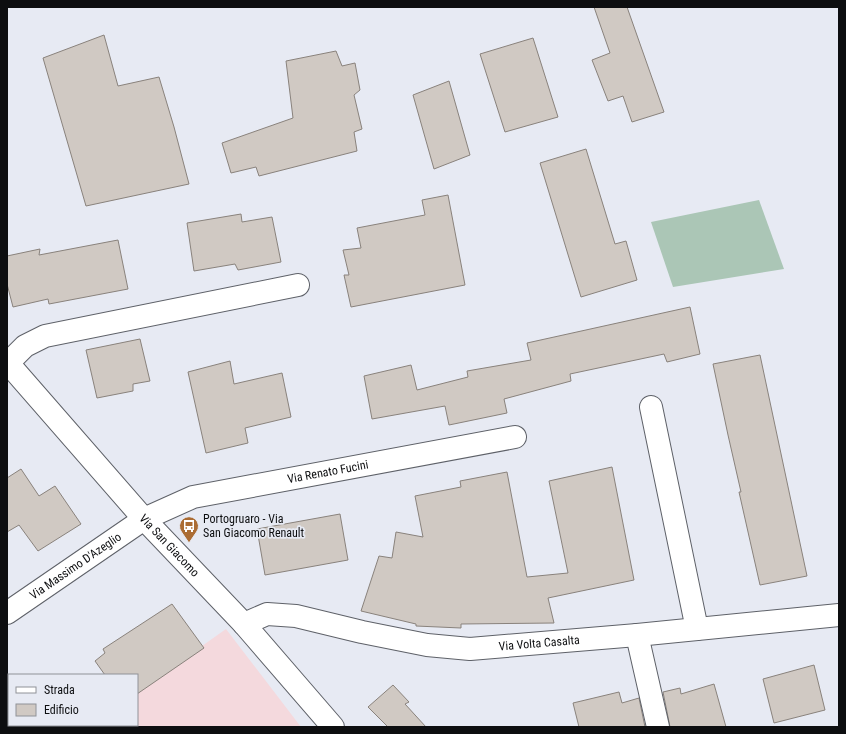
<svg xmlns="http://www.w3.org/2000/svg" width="846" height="734" font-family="'Roboto Condensed',sans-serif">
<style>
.commercial{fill:#f4d9dd}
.grass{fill:#abc6b6}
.building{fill:#d0c9c3;stroke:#89827c}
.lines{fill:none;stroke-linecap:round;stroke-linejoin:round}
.minor-casing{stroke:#5e6168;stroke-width:24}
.minor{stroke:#fff;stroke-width:22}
.labels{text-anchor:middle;stroke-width:3.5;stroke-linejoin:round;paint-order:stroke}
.street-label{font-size:12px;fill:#0d0e10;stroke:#e7eaf3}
.poi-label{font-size:12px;fill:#0d0e10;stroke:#e7eaf3;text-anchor:start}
</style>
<rect width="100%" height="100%" fill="#e7eaf3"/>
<path class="commercial" d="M 226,629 L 301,727 L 87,727 L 90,725 L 137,725 L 137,692 Z"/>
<path class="grass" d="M 759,200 L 784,269 L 673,287 L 651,222 Z"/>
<path class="building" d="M 594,7 L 627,7 L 664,112 L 632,122 L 623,96 L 608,101 L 592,60 L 610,53 Z
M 104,35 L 118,86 L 159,77 L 174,127 L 189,184 L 86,206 L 43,58 Z
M 533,38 L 558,117 L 505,132 L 480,54 Z
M 336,51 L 342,66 L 355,63 L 360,90 L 354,95 L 362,129 L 354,132 L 357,151 L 259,176 L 256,167 L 231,173 L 222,143 L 293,118 L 286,61 Z
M 449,81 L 470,155 L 434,169 L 413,95 Z
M 586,149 L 615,244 L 626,241 L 637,280 L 581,297 L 540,163 Z
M 448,195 L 465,285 L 351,307 L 344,275 L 349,275 L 343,250 L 361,248 L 357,228 L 425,215 L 422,200 Z
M 241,214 L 242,222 L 272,217 L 281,262 L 238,270 L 235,264 L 194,271 L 187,223 Z
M 118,240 L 128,289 L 49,304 L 48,299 L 13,307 L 7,284 L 7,256 L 40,249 L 39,255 Z
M 690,307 L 700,354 L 667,362 L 664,354 L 570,374 L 571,381 L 504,399 L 507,413 L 449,425 L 445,406 L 372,419 L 364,376 L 411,365 L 417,390 L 468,377 L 467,371 L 531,360 L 527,343 Z
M 140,339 L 150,381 L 133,384 L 133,391 L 97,398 L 86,350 Z
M 760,355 L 807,576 L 760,585 L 739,492 L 741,492 L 728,435 L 713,364 Z
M 230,361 L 234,384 L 282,373 L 291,417 L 245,428 L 248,443 L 206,453 L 188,372 Z
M 612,467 L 634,580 L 548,598 L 554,623 L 461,624 L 461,628 L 416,626 L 416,624 L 361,611 L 379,556 L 392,558 L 396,532 L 423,537 L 415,496 L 461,487 L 460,481 L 507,472 L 527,577 L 568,573 L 549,481 Z
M 21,469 L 39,496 L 55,486 L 81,524 L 38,551 L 19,525 L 7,532 L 7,478 Z
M 340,514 L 348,560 L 265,575 L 257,529 Z
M 172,604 L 204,648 L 137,694 L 137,675 L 105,675 L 95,661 L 105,653 L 103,649 Z
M 814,665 L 825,710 L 774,723 L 763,679 Z
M 714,684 L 726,727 L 670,727 L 663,692 L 680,688 L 681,694 Z
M 393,685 L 409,702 L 405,704 L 426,727 L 388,727 L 368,707 Z
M 619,692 L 622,703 L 639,698 L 645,727 L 579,727 L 573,703 Z"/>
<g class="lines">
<g class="minor-casing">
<g id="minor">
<path id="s1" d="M 7,362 L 144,519 L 244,624 L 333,727"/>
<path d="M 8,363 L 25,346 L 45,336 L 298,285"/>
<path d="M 651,407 L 697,629"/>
<path id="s2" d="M 7,613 L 144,519 L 193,497 L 515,437"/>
<path id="s3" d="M 244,624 L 267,614 L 296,616 L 362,632 L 427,645 L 470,649 L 637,635 L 839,615"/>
<path d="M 637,635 L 658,727"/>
</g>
</g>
<use href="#minor" class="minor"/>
</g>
<defs>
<g id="bus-pin" transform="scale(1)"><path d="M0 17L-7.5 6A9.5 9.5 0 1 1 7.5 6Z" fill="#ab6c33" stroke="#e7eaf3"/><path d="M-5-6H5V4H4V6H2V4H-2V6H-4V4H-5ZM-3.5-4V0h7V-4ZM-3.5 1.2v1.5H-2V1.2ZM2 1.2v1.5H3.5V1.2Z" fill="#fff"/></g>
</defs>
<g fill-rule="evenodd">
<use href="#bus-pin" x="189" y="526"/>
</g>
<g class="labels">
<g class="street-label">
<text dy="4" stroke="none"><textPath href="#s2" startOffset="357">Via Renato Fucini</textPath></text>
<text dy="4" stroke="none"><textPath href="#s1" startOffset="245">Via San Giacomo</textPath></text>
<text dy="4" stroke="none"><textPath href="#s2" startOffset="83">Via Massimo D'Azeglio</textPath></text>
<text dy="4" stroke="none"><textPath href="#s3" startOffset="301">Via Volta Casalta</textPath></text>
</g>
<g class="poi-label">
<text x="203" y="523">Portogruaro - Via<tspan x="203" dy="14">San Giacomo Renault</tspan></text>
</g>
</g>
<rect width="846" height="734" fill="none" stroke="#0d0e10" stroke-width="16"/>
<rect x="8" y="674" width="130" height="52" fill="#e7eaf3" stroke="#909298"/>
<rect x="16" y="687" width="20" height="6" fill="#ffffff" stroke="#909298"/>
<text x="44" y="694" font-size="12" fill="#0d0e10">Strada</text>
<rect x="16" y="704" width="20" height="12" fill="#d0c9c3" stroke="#909298"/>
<text x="44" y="714" font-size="12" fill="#0d0e10">Edificio</text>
</svg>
